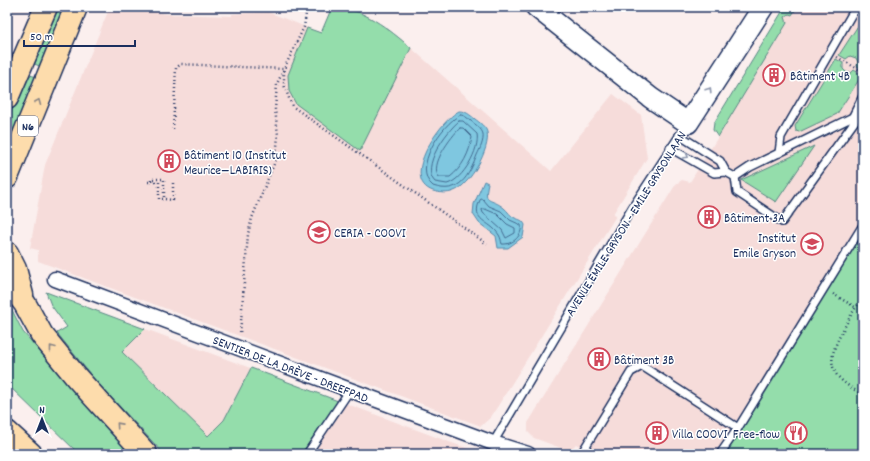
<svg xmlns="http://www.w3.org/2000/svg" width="870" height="461" font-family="Dekko,sans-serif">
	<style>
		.built { fill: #f6dcda }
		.green { fill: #94ddab; stroke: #588684 }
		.water { fill: #7fc7e0; stroke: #578aac }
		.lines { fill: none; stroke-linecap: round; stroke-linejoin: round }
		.shore { stroke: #436c92; stroke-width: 1 }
		.lane-casing { stroke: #1b2f5e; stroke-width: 10 }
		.street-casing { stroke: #1b2f5e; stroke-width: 17 }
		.secondary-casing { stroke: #1b2f5e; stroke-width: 23 }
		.primary-casing { stroke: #1b2f5e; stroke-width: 25 }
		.highway-casing { stroke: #1b2f5e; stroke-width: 25 }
		.path { stroke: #1b2f5e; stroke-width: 2.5; stroke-dasharray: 1 3; stroke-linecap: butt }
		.lane { stroke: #fff; stroke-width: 7 }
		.street { stroke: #fff; stroke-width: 14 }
		.secondary { stroke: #fff; stroke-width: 20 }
		.primary { stroke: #fddcac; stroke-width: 22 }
		.highway { stroke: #fddcac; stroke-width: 22 }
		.oneway { stroke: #8d97ae }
		.oneway2 { stroke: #8c8685 }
		.labels { text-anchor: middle; stroke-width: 3; stroke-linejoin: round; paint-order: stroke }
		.shield { fill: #fff; stroke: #5f6d8e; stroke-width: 1 }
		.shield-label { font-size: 12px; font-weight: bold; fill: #1b2f5e }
		.poi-label { font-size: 13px; fill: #1b2f5e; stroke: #fff; text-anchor: start }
		.street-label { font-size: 13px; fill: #1b2f5e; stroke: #fff }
	</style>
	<rect width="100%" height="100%" fill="#fbefee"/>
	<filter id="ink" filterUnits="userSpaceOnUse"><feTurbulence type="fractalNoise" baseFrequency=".025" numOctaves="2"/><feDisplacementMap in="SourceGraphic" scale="8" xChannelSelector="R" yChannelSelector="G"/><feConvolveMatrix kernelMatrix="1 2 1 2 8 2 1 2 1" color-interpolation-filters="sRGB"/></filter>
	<g filter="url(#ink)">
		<g class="built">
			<path d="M332,7H344L370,17L402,40L551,171L613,94L641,115L647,158L613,214L616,216L491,417L481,426L38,261V250L30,248L45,165L109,9L144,10L167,14L232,16V14L268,12L321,33Z"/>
			<path d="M785,7H863V454H592L576,444L569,451L534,438L528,432V423L676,184L682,180L690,182L718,137L713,130L714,123Z"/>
			<path d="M46,292L452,443L485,454H196L54,310Z"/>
		</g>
		<g class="green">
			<path d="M54,7H68L42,67L32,63Z"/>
			<path d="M332,7C362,7 389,29 411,48L360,151L296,104L289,91L288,75L307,28L321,33Z"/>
			<path d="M785,7H797L792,15L789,14L785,17L787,23L718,137L713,130L714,123Z"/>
			<path d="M863,18V70L857,66L858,62L856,58L850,56L846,59L839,55Z"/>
			<path d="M836,59L843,63V69L846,72L851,73L854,70L862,75L837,114L799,132L796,131L795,126Z"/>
			<path d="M26,74L37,77L7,157V121Z"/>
			<path d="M814,146L776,202L741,180Z"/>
			<path d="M863,233V454H726Z"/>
			<path d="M46,292L145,329L122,352L208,436L224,420L251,368L338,401L301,454H164L95,380L57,333L67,327L51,305Z"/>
			<path d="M7,300L23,332L109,430L132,454H79L7,384Z"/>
		</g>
		<g class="water">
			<path d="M459,111C466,111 470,115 475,119C479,122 486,127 487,132C491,149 469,186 454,191C447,194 440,193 433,191C399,179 441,120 459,111Z"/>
			<path d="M484,181L488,183C483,206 491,197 504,208C508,211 510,216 515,218C520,220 523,220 525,225L523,237L508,248H498L496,236L479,223L473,214L474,204Z"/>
		</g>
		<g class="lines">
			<g class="shore">
				<path d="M460,115C465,115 467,118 471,121C475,124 482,129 483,134C484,141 480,149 477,155C469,176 459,195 433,186C411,169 442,124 460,115Z"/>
				<path d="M459,121H463L477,134C480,149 463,180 447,184L435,182C420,167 446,132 459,121Z"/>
				<path d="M460,128H463L472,137C470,152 462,168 450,177H439C429,165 451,137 460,128Z"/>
				<path d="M483,199L489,206L501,211L510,220L521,225C523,235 513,245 502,244C501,241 501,238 499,235C490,220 470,222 480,200Z"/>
				<path d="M485,209L497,214L507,224L515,228V233L506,238L502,230L483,213L482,210Z"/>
			</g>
			<g class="lane-casing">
				<g id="lane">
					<path d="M853,116L863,96"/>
					<path d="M679,135L720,161L726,172L735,177L750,167L863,112"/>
					<path d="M670,148L714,173L726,172"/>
					<path d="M779,153L781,137L853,12L863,7"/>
					<path d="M735,177L737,192L782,222L860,114"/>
					<path d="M493,443L632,208L687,124"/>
					<path d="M307,454L350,390"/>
					<path d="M581,454L631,372L642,366L738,428"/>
					<path d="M720,454L738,428L863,225"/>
				</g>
			</g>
			<g class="street-casing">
				<path id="street" d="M55,279L350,390L493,443L528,454"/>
			</g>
			<g class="secondary-casing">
				<path id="secondary" d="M536,7L651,98L688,123L763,7"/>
			</g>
			<g class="primary-casing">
				<g id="primary">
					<path d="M7,98L46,7"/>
					<path d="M7,177L76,7"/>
				</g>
			</g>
			<g class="highway-casing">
				<g id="highway">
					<path d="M7,253L15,269L22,295"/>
					<path d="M7,280L25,304L42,335L55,351L77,378L146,454"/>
					<path d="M7,432L31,454"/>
				</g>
			</g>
			<g class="path">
				<path d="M307,7L304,27L284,69V85L292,106L487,244"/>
				<path d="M837,57L863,72"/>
				<path d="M173,129L176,68L181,64L284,69L277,84L275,109L278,135L276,159L252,218L248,234L240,334"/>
				<path d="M148,182H151V179H164V199L173,200V180"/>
				<path d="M151,182H159V199H164"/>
				<path d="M7,205L11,195"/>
				<path d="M833,294L855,307"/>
				<path d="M863,299C854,308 849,319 843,330C824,365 830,376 863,395"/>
			</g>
			<use href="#lane" class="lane"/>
			<use href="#street" class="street"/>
			<use href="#secondary" class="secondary"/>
			<use href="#primary" class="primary"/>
			<use href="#highway" class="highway"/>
		</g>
		<defs><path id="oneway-chevron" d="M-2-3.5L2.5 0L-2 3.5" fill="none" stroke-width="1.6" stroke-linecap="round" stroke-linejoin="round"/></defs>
		<g class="oneway">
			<use href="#oneway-chevron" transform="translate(709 90) rotate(-57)"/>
			<use href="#oneway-chevron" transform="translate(686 156) rotate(30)"/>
		</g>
		<g class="oneway2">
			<use href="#oneway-chevron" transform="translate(38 102) rotate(-68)"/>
			<use href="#oneway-chevron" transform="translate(52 348) rotate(-128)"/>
			<use href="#oneway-chevron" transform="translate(119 425) rotate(-132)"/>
		</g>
	</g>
	<defs>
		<g id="building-ring" transform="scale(1.15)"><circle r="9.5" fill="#fff" stroke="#d1495b" stroke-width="1.5"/><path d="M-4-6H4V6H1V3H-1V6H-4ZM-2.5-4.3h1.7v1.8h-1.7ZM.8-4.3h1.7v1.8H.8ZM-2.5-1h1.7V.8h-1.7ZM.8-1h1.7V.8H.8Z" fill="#d1495b"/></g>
		<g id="university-ring" transform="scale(1.15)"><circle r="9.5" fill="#fff" stroke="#d1495b" stroke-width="1.5"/><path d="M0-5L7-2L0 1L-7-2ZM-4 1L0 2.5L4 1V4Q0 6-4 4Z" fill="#d1495b"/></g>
		<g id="school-ring" transform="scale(1.15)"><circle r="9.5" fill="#fff" stroke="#d1495b" stroke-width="1.5"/><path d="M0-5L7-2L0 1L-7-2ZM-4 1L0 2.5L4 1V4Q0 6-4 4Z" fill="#d1495b"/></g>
		<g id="restaurant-ring" transform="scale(1.15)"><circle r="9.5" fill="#fff" stroke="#d1495b" stroke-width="1.5"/><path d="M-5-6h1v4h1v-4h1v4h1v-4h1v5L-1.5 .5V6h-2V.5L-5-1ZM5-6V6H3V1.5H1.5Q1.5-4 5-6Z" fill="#d1495b"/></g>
	</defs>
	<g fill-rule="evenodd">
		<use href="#building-ring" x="774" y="75"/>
		<use href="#building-ring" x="169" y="161"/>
		<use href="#building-ring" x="709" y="217"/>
		<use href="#university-ring" x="319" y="232"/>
		<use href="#school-ring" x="812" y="244"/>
		<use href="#building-ring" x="599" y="359"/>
		<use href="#building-ring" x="657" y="433"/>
		<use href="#restaurant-ring" x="796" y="433"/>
	</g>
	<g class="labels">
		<rect class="shield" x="18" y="116" width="20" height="20" rx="3"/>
		<g class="shield-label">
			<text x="28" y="130">N6</text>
		</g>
		<g class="poi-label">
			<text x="790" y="80">Bâtiment 4B</text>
			<text x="184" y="159">Bâtiment 10 (Institut<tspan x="184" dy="15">Meurice—LABIRIS)</tspan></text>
			<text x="724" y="222">Bâtiment 3A</text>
			<text x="334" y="237">CERIA - COOVI</text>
			<text x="796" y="242" text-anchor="end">Institut<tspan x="796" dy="15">Emile Gryson</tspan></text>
			<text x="614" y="364">Bâtiment 3B</text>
			<text x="672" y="438">Villa COOVI</text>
			<text x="780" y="438" text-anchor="end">Free-flow</text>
		</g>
		<g class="street-label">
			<text transform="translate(625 223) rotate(-58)" y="5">AVENUE ÉMILE GRYSON - EMILE GRYSONLAAN</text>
			<text transform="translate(291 368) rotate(21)" y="5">SENTIER DE LA DRÈVE - DREEFPAD</text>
		</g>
	</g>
	<rect width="870" height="461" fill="none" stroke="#fff" stroke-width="24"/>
	<rect x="12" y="12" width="846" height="437" fill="none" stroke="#1b2f5e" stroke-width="1.5" filter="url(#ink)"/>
	<g transform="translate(42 419)" stroke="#ffffff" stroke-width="3" paint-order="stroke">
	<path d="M0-3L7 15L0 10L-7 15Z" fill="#1b2f5e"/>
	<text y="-6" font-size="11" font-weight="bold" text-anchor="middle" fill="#1b2f5e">N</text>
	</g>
	<path d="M24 40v6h111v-6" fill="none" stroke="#1b2f5e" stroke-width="2"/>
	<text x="30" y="40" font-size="12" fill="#1b2f5e" stroke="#ffffff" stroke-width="3" paint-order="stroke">50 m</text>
</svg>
